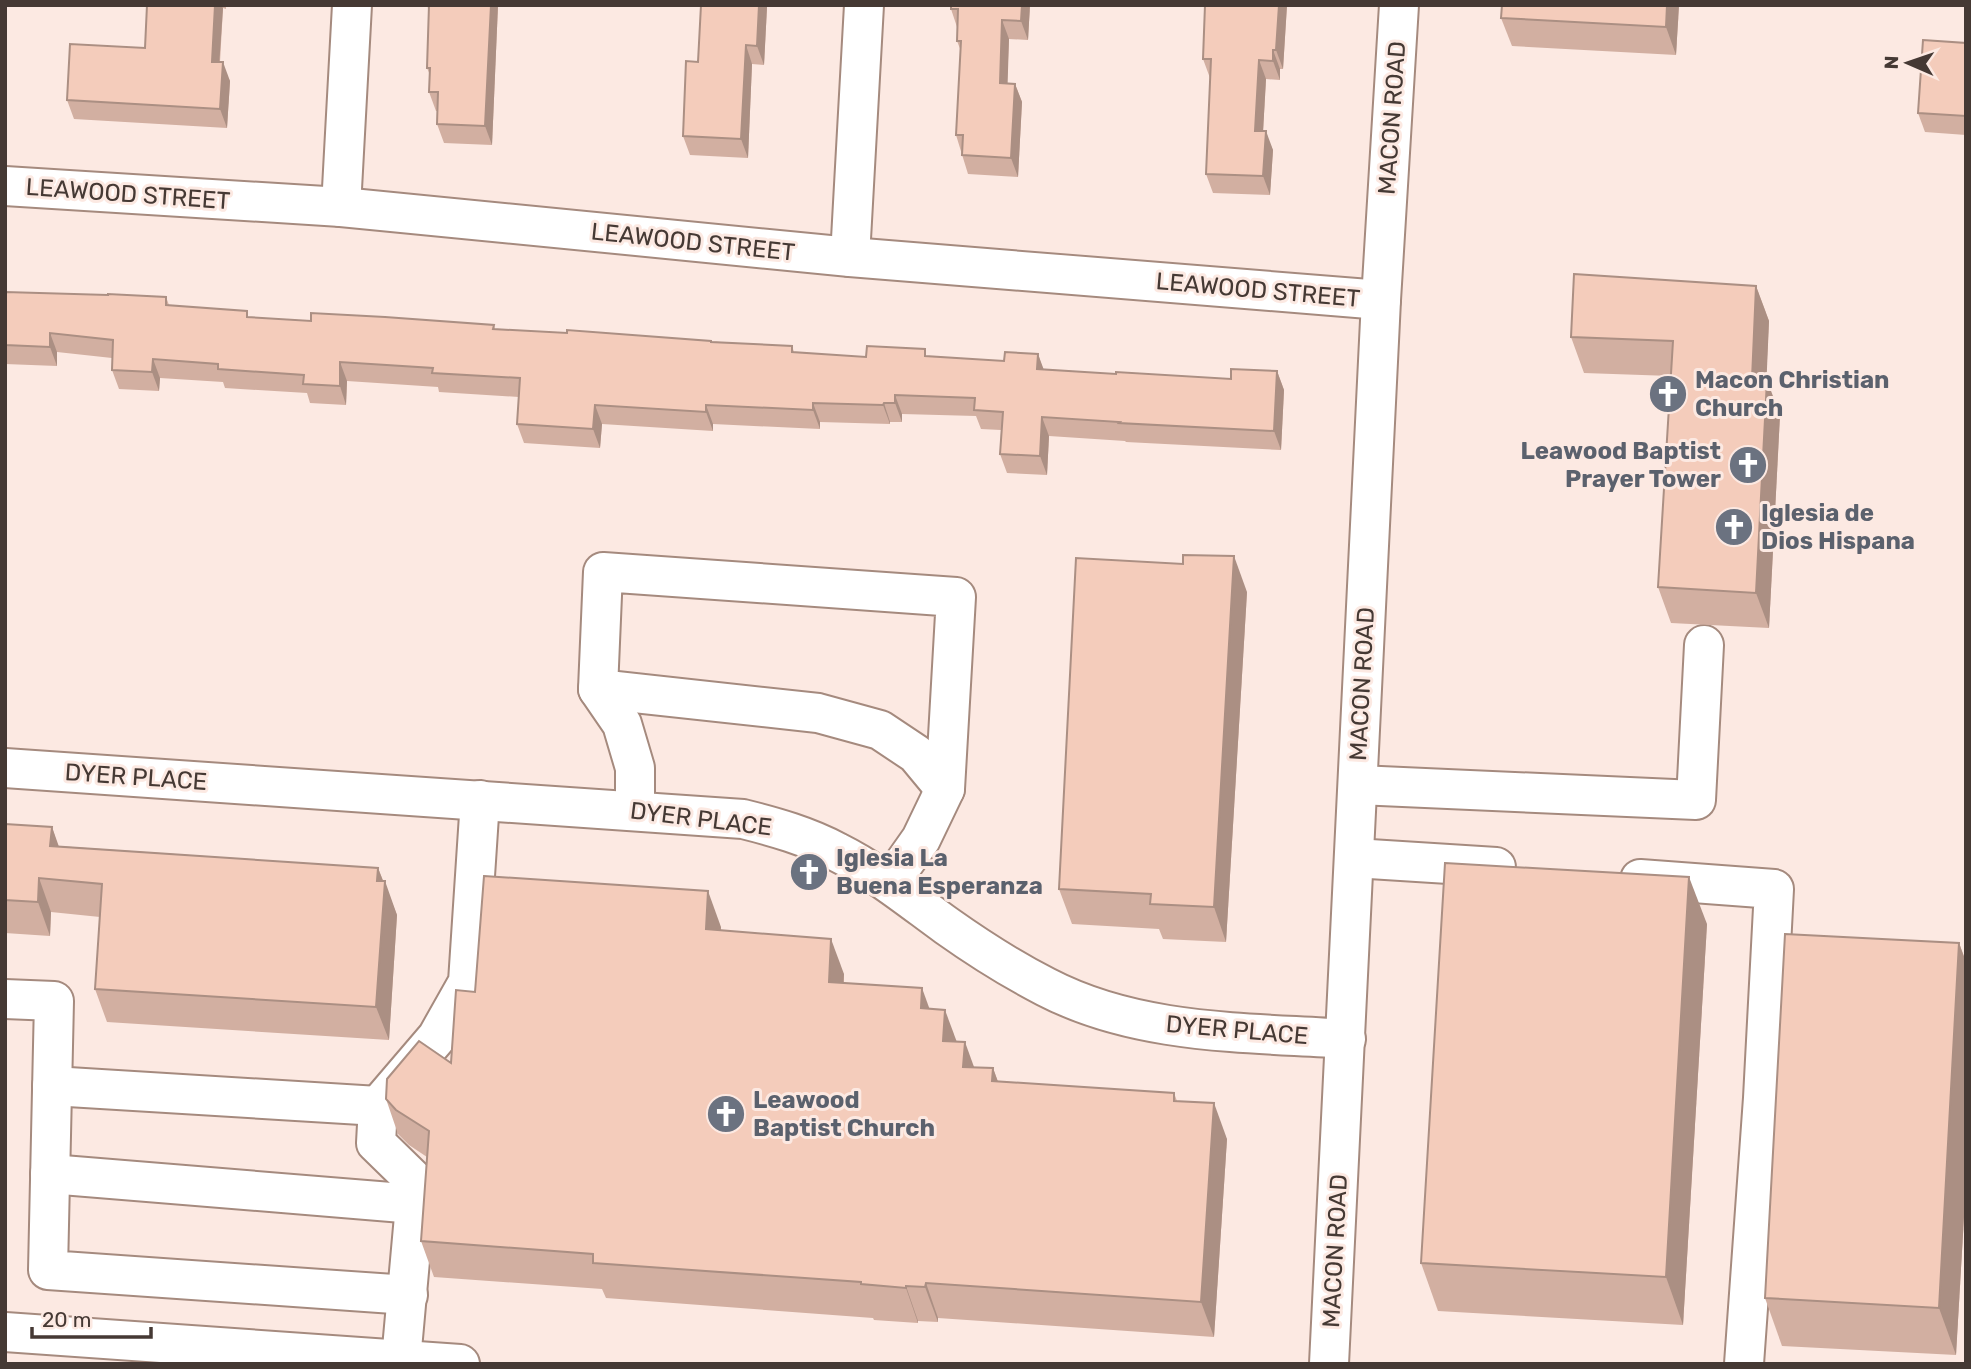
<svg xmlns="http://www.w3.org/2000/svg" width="1971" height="1369" font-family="Rubik,sans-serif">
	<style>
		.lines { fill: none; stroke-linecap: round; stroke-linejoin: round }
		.minor-casing { stroke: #a58a7e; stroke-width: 42 }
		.major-casing { stroke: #a58a7e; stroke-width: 42 }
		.minor { stroke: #fff; stroke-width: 38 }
		.major { stroke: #fff; stroke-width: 38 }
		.wall { fill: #d2afa1 }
		.shaded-wall { fill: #ab8f83 }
		.building { fill: #f4ccbb; stroke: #ab8f83; stroke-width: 2 }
		.labels { text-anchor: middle; stroke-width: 6; stroke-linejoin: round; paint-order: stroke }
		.street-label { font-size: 24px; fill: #453934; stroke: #fce9e2 }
		.worship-label { font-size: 24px; font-weight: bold; fill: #5b616d; stroke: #fce9e2; text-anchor: start }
	</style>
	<rect width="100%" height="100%" fill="#fce9e2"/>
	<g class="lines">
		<g class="minor-casing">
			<g id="minor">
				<path d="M5,186L341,207L850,257L1381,300"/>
				<path d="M341,207L352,5"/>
				<path d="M850,257L864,5"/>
				<path d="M598,689L818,713L880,730L916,754L945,789"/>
				<path d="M5,768L743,819C775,827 807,836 837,852C877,872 911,900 947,926C978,948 1011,969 1046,987C1138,1035 1245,1032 1346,1039"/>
				<path d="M1358,785L1696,800L1704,645"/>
				<path d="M635,810V768L622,724L598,689L603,572L956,597L945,789L921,839L890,883"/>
				<path d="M1354,858L1496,867"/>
				<path d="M1640,879L1774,889L1763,1098L1744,1364"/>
				<path d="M5,999L54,1001L48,1270L408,1295"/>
				<path d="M52,1086L378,1106"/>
				<path d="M50,1174L415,1204"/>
				<path d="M5,1332L460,1364"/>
				<path d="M401,1360L417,1183L376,1143L378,1106L437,1037L468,982L480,800"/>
			</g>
		</g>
		<g class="major-casing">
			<path id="major" d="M1329,1364L1381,300L1399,5"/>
		</g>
		<use href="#minor" class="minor"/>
		<use href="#major" class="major"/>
	</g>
	<g class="wall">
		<path d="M147,5H226V9L223,8L220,62L230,81L227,128L74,119L67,100L145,48Z"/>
		<path d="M427,5H498L492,145L444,143L437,124L438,111H436L429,92L430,75L427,68L429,11Z"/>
		<path d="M701,5H766L767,7L764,65L752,64L748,158L690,155L683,136L698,62Z"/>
		<path d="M1030,5L1028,40L1009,39L1007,83L1015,84L1022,102L1018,177L968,174L956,135L961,51L957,41V27L951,9Z"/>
		<path d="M1287,5L1283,69H1280V80L1266,79L1263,131L1273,150L1270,195L1213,193L1206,174L1210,78L1203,59Z"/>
		<path d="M1502,5H1679L1676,55L1512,46L1501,18Z"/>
		<path d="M1966,43V135L1925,132L1918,113Z"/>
		<path d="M1756,286L1769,321L1766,380L1780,415L1769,628L1671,623L1658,587L1671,376L1584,373L1571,337Z"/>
		<path d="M5,292L166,297L169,305L249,317L311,321L494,325L495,329L792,346L794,352L866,357H928L1004,361L1038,354L1043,369L1116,374L1231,379L1277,371L1284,390L1281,450L1126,442L1125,441L1049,436L1047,475L1007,473L1000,454L1001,430L981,429L976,416L902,414V422H890V424L820,422V429L713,424V431L602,424L600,448L524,443L517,424L519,397L439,392L438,387L347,381L346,405L310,403L307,393L225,388L223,382L160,378L159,391L119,389L112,370V358L57,352V366L5,364Z"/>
		<path d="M1247,592L1226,942L1163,939L1159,929L1072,924L1059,889Z"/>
		<path d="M5,824L52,827L58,846L378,868L397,915L389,1040L107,1022L95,989L100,917L51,912L50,936L5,933Z"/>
		<path d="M1707,924L1683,1325L1438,1311L1421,1263Z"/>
		<path d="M721,927V930L844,974V983L929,1009L957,1042L974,1067L993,1068L998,1082L1174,1093L1177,1101L1227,1139L1214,1337L938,1318V1322L918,1321V1323L874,1320L873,1318L606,1298L602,1289L434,1277L421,1241L427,1157L409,1145L398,1134L386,1099L451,1063L475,992Z"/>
		<path d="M1959,943L1966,962V1182L1956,1355L1782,1346L1765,1298Z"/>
	</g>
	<g class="shaded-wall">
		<path d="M215,5H221L223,8L218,81L212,62Z"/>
		<path d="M491,5H498L492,145L485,126Z"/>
		<path d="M759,5H766L767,7L764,65L757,46Z"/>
		<path d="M1022,5H1030L1028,40L1021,21Z"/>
		<path d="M1279,5H1287L1283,69L1276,50Z"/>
		<path d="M1667,5H1679L1676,55L1666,27Z"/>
		<path d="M1002,20L1009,39L1007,102L1000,83Z"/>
		<path d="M746,45L752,64L748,158L741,139Z"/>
		<path d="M1273,50L1280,69V80L1273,61Z"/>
		<path d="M1259,60L1266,79L1262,150L1255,131Z"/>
		<path d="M223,62L230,81L227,128L220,109Z"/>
		<path d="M1015,84L1022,102L1018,177L1011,158Z"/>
		<path d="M1266,131L1273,150L1270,195L1263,176Z"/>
		<path d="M1756,286L1769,321L1765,415L1752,379Z"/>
		<path d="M50,333L57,352V366L50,347Z"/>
		<path d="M1038,354L1045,373L1037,369Z"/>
		<path d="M153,359L160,378L159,391L152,372Z"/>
		<path d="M340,362L347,381L346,405L340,386Z"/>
		<path d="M1277,371L1284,390L1281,450L1274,431Z"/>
		<path d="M1767,380L1780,415L1769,628L1756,593Z"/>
		<path d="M895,395L902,414V422L895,403Z"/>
		<path d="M813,403L820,422V429L813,410Z"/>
		<path d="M884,403L890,422V424L883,405Z"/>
		<path d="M595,405L602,424L600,448L593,429Z"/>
		<path d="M706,405L713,424V431L706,412Z"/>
		<path d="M1042,417L1049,436L1047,475L1040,456Z"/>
		<path d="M1234,556L1247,592L1226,942L1214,907Z"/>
		<path d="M52,827L64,861L50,846Z"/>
		<path d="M378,868L385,886V881L397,915L389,1040L376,1007L377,881Z"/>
		<path d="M1689,877L1707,924L1683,1325L1666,1277Z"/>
		<path d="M39,878L51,912L50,936L38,902Z"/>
		<path d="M708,891L721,927L718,965L706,929Z"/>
		<path d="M831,939L844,974L841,1018L829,982Z"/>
		<path d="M1959,943L1966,962V1182L1956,1355L1939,1308Z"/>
		<path d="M922,988L935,1024L921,1008Z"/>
		<path d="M945,1010L958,1045L943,1041Z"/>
		<path d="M965,1042L978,1078L963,1067Z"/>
		<path d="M993,1068L1006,1104L992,1081Z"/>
		<path d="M1214,1103L1227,1139L1214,1337L1201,1302Z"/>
		<path d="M926,1283L938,1318V1322L925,1287Z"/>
		<path d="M906,1286L918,1321V1323L906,1288Z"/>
	</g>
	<g class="building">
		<path d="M147,5H215L212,62H223L220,109L67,100L70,44L145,48Z"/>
		<path d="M429,5H491L485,126L437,124L438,92H429L430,68H427Z"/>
		<path d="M701,5H759L757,46L746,45L741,139L683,136L686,61L698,62Z"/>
		<path d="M951,5H1022L1021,21L1002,20L1000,83L1015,84L1011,158L962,155L963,135H956L961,41H957L958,9H951Z"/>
		<path d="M1205,5H1279L1276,50H1273V61L1259,60L1255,131H1266L1263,176L1206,174L1211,59H1203Z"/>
		<path d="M1502,5H1667L1666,27L1501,18Z"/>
		<path d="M1923,40L1966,43V116L1918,113Z"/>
		<path d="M1574,274L1756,286L1752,379L1767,380L1756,593L1658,587L1673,341L1571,337Z"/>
		<path d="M5,292L108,295V294L166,297V305L247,311V317L311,321V313L385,317L494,325L493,329L567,333V330L711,341V342L792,346V352L866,357L867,346L925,349V356L1004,361L1005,352L1038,354L1037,369L1116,374V372L1231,379V369L1277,371L1274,431L1119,423L1120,422L1042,417L1040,456L1000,454L1003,412L974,410L975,398L895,395V403H884L883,405L813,403V410L706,405V412L595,405L593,429L517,424L520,378L432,373L433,368L340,362V386L303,384L304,375L218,369V364L153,359L152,372L112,370L113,340L50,333V347L5,345Z"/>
		<path d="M1183,555L1234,556L1214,907L1150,904L1151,894L1059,889L1076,558L1183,564Z"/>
		<path d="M5,824L52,827L50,846L378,868L377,881H385L376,1007L95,989L102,884L39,878L38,902L5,900Z"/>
		<path d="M1445,863L1689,877L1666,1277L1421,1263Z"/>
		<path d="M484,876L708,891L706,929L831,939L829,982L922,988L921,1008L945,1010L943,1041L965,1042L963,1067L993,1068L992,1081L1174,1093V1101L1214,1103L1201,1302L926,1283L925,1287L906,1286V1288L861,1284V1282L593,1263V1254L421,1241L429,1131L396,1110L386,1099L387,1079L419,1041L451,1063L456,990L475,992Z"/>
		<path d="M1785,934L1959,943L1939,1308L1765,1298Z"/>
	</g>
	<defs>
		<g id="church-disc" transform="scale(2.0125)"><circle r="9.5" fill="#6b7280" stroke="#fce9e2"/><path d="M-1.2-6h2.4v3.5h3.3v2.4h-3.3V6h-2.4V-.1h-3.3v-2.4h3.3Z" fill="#fff"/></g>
	</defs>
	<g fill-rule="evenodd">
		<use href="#church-disc" x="1668" y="394"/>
		<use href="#church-disc" x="1748" y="465"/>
		<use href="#church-disc" x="1734" y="527"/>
		<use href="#church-disc" x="809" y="872"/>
		<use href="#church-disc" x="726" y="1114"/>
	</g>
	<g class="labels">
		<g class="street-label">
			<text transform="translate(1392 118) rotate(-86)" y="8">MACON ROAD</text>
			<text transform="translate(128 194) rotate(4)" y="8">LEAWOOD STREET</text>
			<text transform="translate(693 242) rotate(6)" y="8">LEAWOOD STREET</text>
			<text transform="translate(1258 290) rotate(5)" y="8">LEAWOOD STREET</text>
			<text transform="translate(1362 684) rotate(-87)" y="8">MACON ROAD</text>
			<text transform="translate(136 777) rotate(4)" y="8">DYER PLACE</text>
			<text transform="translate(701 819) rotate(7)" y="8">DYER PLACE</text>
			<text transform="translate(1237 1030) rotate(5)" y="8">DYER PLACE</text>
			<text transform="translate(1335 1251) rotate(-87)" y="8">MACON ROAD</text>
		</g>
		<g class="worship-label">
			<text x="1695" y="388">Macon Christian<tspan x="1695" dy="28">Church</tspan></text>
			<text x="1721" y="459" text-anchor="end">Leawood Baptist<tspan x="1721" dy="28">Prayer Tower</tspan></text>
			<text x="1761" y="521">Iglesia de<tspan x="1761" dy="28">Dios Hispana</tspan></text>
			<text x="836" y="866">Iglesia La<tspan x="836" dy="28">Buena Esperanza</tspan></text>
			<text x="753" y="1108">Leawood<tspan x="753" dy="28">Baptist Church</tspan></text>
		</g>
	</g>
	<rect width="1971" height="1369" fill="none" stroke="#453934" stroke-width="14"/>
	<g transform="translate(1908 63) rotate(272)" stroke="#fce9e2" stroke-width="5" paint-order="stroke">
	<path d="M0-5L12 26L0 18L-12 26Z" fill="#453934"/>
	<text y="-10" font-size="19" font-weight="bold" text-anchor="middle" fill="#453934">N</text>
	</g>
	<path d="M32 1327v10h119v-10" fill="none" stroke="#453934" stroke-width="3.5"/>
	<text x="42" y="1327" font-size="21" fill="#453934" stroke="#fce9e2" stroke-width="5" paint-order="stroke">20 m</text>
</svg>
